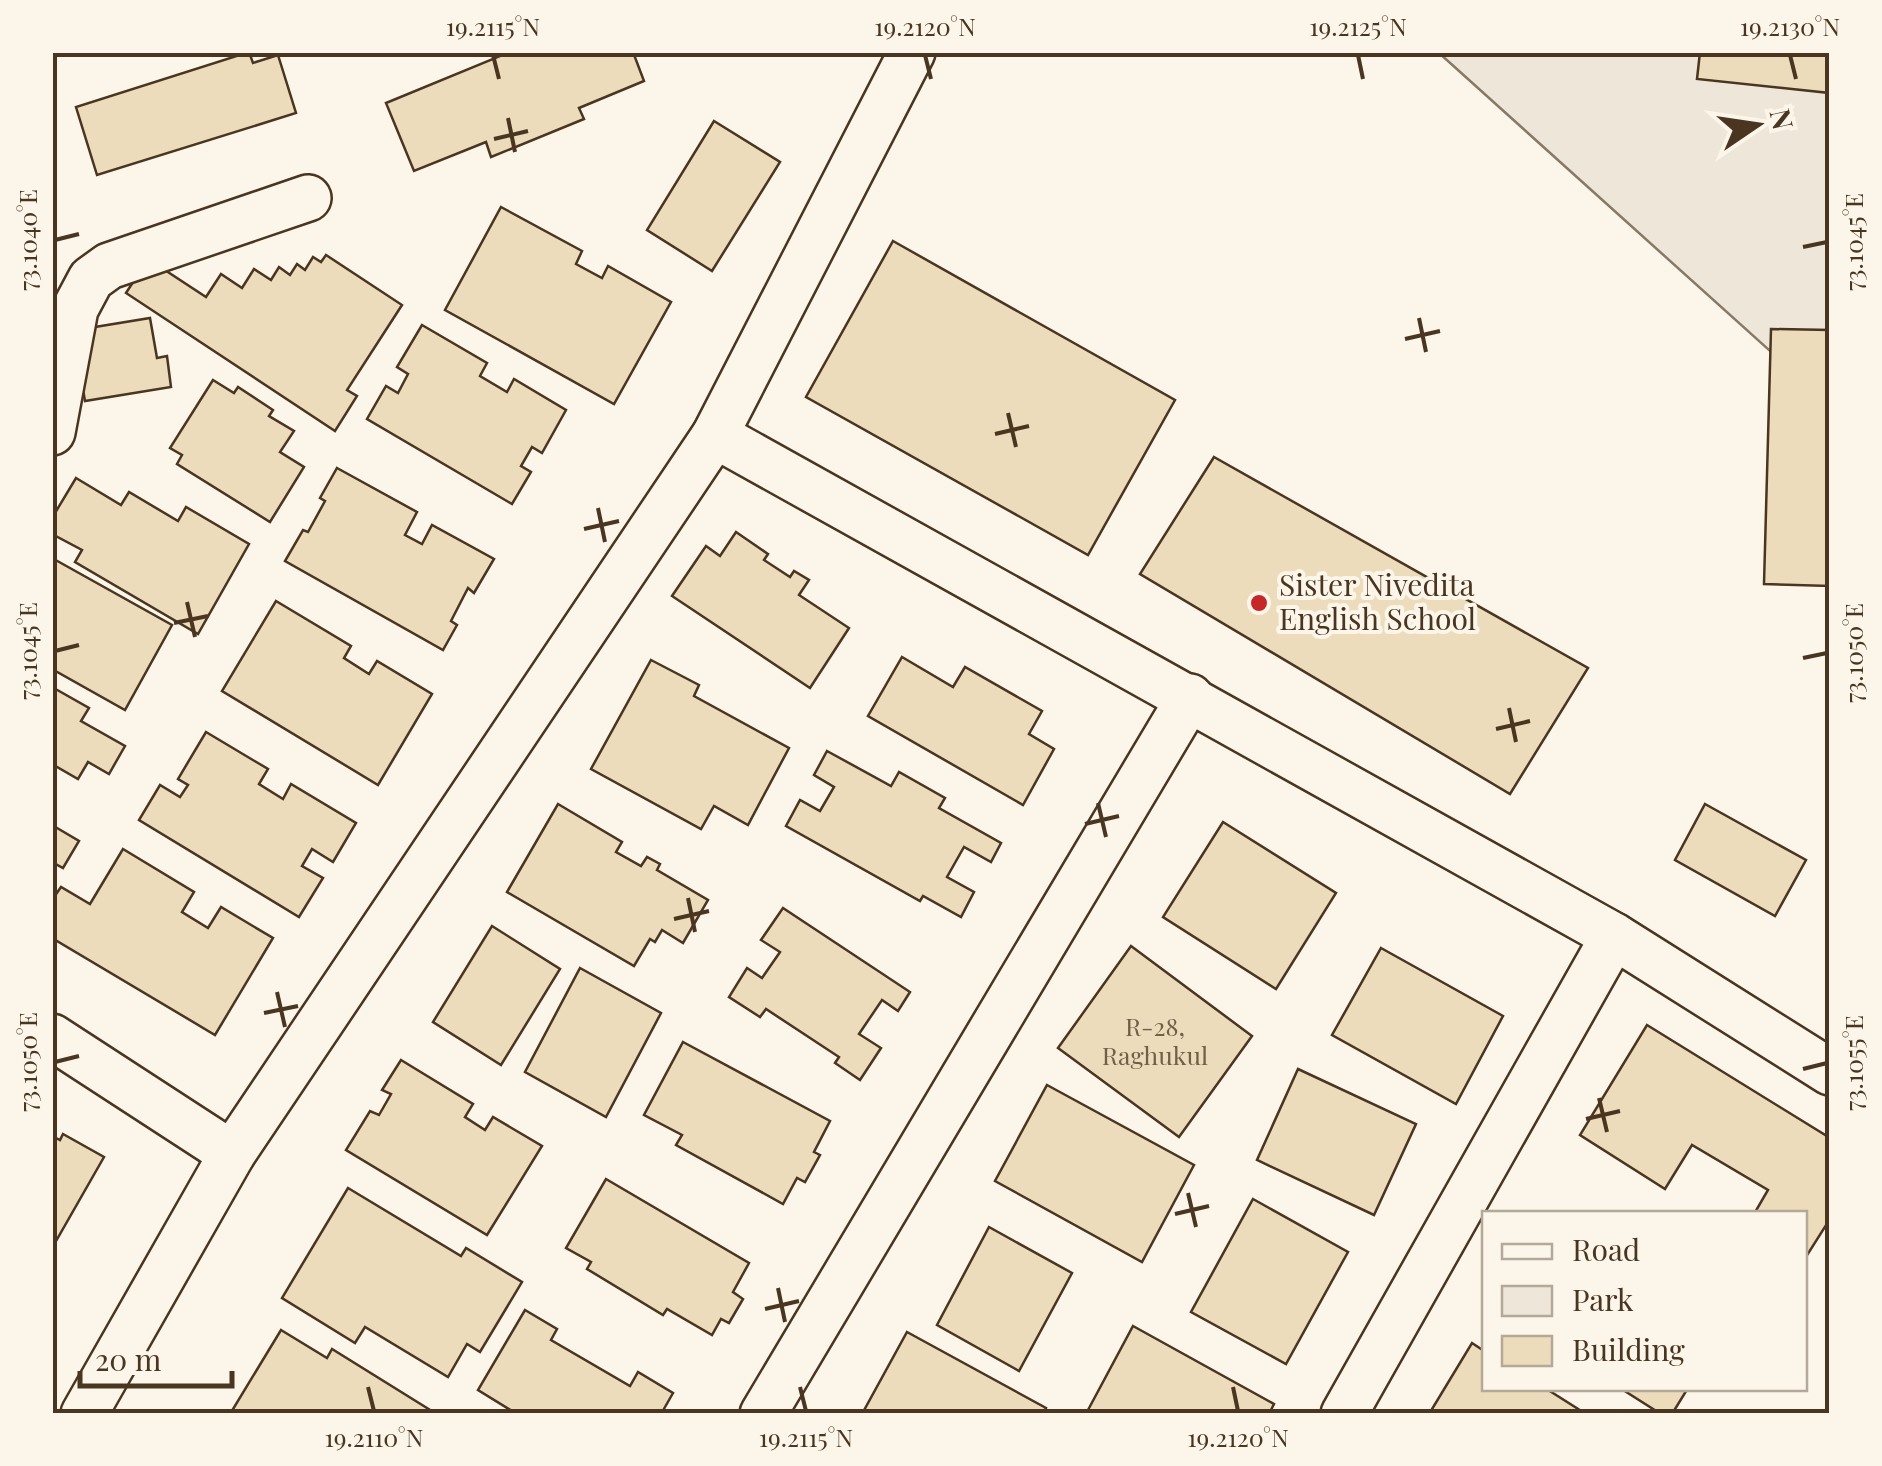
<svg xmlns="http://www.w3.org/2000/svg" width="1882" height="1466" font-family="'Playfair Display',serif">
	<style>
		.green { fill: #ede6d9; stroke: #887966; stroke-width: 2.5 }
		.building { fill: #ecdcbc; stroke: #4a3520; stroke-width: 2.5 }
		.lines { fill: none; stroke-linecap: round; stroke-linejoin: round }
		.minor-casing { stroke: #4a3520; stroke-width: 50 }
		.minor { stroke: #fbf6e9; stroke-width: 45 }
		.ticks { fill: none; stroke: #4a3520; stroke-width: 4 }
		.poi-dot { fill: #c62828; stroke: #fbf6e9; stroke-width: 4 }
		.labels { text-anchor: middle; stroke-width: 8; stroke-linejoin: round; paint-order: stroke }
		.number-label { font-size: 25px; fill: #725f47 }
		.poi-label { font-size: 30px; fill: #4a3520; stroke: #fbf6e9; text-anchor: start }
		.neatline { fill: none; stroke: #4a3520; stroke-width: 4 }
		.ticks-label { font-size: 25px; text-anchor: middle; fill: #4a3520 }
	</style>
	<rect width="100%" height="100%" fill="#fbf6e9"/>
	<path class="green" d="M1439,53H1829V404Z"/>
	<g class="building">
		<path d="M249,52L253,63L278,55L296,113L97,175L76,107Z"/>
		<path d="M510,52H633L644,81L579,108L584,119L491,157L486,142L414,171L386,103Z"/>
		<path d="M1700,52H1830V93L1697,79Z"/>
		<path d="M714,121L780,162L712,271L647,230Z"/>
		<path d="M501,207L582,251L576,264L602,278L608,266L671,302L614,404L445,310Z"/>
		<path d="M893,241L1175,400L1088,555L806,397Z"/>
		<path d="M326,255L402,305L347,390L357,396L335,431L126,293L148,259L206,297L221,274L242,288L254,269L271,280L279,267L290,275L297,264L305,270L313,257L321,262Z"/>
		<path d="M150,318L157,358L167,356L171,387L85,401L74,336L89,328Z"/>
		<path d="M422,325L487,363L480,376L507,392L514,379L566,410L542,453L532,447L521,466L531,472L512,504L367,419L386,386L398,393L408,374L397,367Z"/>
		<path d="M1771,329L1830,330V586L1764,584Z"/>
		<path d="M213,380L234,393L238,387L273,410L269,416L294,431L280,452L304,467L270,522L177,464L182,455L170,448Z"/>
		<path d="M1214,457L1588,668L1510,794L1140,574Z"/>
		<path d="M337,468L417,512L405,535L422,544L432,525L494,559L474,593L468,588L451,621L457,625L443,650L285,561L303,530L308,532L325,501L320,498Z"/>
		<path d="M76,478L121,505L129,492L178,521L186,507L249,544L198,634L75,562L82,550L52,534V518Z"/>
		<path d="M736,532L768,554L764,560L790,577L794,571L809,580L799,595L849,628L810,688L672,596L706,546L720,556Z"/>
		<path d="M52,558L172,625L125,710L52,669Z"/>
		<path d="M276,601L351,646L344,658L369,674L377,661L432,694L378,785L222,691Z"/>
		<path d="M902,657L953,687L965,667L1042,711L1029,734L1054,749L1023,805L868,716Z"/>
		<path d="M651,660L699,685L694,696L789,748L748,825L714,806L701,829L591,769Z"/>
		<path d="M52,687L89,708L81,721L125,746L109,774L88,762L78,779L52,764Z"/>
		<path d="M206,732L268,769L259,784L283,799L291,784L356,823L333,862L312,849L302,866L323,878L299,917L139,820L160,785L180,797L188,785L178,779Z"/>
		<path d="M827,751L891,786L899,772L945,798L939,808L1001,843L991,862L964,847L947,877L974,892L961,917L923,896L920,901L786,826L800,800L820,811L834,787L814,775Z"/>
		<path d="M558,804L622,842L616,852L641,866L647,857L660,864L657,870L708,900L683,943L662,930L655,942L650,939L634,966L507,892Z"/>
		<path d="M1705,804L1806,860L1775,916L1675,860Z"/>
		<path d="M1223,822L1336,893L1276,989L1163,917Z"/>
		<path d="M52,825L79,841L63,868L52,862Z"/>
		<path d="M123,849L194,892L182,912L208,928L221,907L273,938L215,1035L52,938V900L61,887L90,904Z"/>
		<path d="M783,908L910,992L898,1011L882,1000L859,1034L881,1048L860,1080L835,1063L839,1057L766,1009L760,1017L729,997L747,968L762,978L780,952L761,940Z"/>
		<path d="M492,926L560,969L501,1065L433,1022Z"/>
		<path d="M1131,946L1252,1036L1179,1137L1058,1048Z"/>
		<path d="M1381,948L1503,1016L1456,1104L1332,1035Z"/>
		<path d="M580,968L661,1013L606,1117L525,1072Z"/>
		<path d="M1647,1025L1830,1138V1219L1804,1260V1214H1754L1768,1190L1692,1145L1665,1189L1580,1135Z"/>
		<path d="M683,1042L830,1121L814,1152L820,1155L805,1182L797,1178L783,1204L676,1145L682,1135L644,1115Z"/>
		<path d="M401,1060L473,1104L465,1117L485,1130L493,1117L542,1146L487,1235L346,1150L370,1111L379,1115L391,1094L382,1090Z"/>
		<path d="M1298,1069L1416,1124L1374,1215L1257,1160Z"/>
		<path d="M1047,1085L1194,1165L1142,1262L995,1181Z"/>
		<path d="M63,1134L104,1157L52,1248V1136L60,1140Z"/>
		<path d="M606,1179L749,1263L733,1292L743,1299L729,1323L721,1319L712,1335L667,1309L663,1315L587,1269L591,1262L566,1248Z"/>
		<path d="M348,1188L461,1256L466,1248L522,1282L480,1352L467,1344L448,1377L365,1327L355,1343L282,1298Z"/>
		<path d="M1253,1199L1348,1252L1286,1364L1191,1312Z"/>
		<path d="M989,1227L1072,1273L1019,1371L937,1325Z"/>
		<path d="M525,1310L557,1329L551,1340L630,1386L638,1372L673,1393L661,1414H517L478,1390Z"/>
		<path d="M1133,1326L1274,1404L1269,1414H1094L1088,1410Z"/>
		<path d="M281,1330L327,1358L332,1349L435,1413L230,1414Z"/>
		<path d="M907,1332L1046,1408L1043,1414H862Z"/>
		<path d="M1472,1343L1484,1351V1388H1545L1586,1414H1429Z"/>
		<path d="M1620,1388H1688L1672,1414H1661Z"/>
	</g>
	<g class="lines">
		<g class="minor-casing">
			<g id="minor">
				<path d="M52,432L75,309L91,279L109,266L308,198"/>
				<path d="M715,435L1614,936L1830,1072"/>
				<path d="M52,1037L232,1154"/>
				<path d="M84,1414L232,1154L715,435L912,52"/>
				<path d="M763,1414L1190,697"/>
				<path d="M1344,1414L1614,936"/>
			</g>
		</g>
		<use href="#minor" class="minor"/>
	</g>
	<path class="ticks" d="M493,55L499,79M925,55L931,79M1358,55L1363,79M1790,55L1796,79M508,118L515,152M494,139L528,131M55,240L79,234M1803,247L1827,242M1419,318L1426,352M1405,339L1440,331M1008,413L1016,447M995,434L1029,426M598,508L605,542M584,529L619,521M187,602L195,637M174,623L208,616M55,651L79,645M1803,658L1827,653M1509,708L1516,742M1496,729L1530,721M1098,803L1106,837M1085,824L1119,816M688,898L695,932M674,919L709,911M277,992L285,1027M264,1013L298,1006M55,1062L79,1056M1803,1069L1827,1063M1599,1098L1607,1132M1586,1119L1620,1111M1188,1193L1196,1227M1175,1214L1209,1206M778,1288L785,1322M765,1309L799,1301M368,1387L374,1411M800,1387L806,1411M1233,1387L1238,1411"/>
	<circle class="poi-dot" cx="1259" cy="603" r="10"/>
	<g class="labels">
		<g class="number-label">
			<text x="1155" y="1036">R-28,<tspan x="1155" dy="29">Raghukul</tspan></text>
		</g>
		<g class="poi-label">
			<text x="1279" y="596">Sister Nivedita<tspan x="1279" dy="34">English School</tspan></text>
		</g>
	</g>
	<rect width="1882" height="1466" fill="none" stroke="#fbf6e9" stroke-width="110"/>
	<rect x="1482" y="1211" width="325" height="180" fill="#fbf6e9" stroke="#b4a999" stroke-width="2.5"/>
	<rect x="1502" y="1244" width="50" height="15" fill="#fbf6e9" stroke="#b4a999" stroke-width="2.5"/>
	<text x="1572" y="1261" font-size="30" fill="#4a3520">Road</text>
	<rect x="1502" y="1286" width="50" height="30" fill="#ede6d9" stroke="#b4a999" stroke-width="2.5"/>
	<text x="1572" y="1311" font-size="30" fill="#4a3520">Park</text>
	<rect x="1502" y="1336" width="50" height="30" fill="#ecdcbc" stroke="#b4a999" stroke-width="2.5"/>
	<text x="1572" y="1361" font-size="30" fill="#4a3520">Building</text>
	<g transform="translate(1757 125) rotate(77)" stroke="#fbf6e9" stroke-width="8" paint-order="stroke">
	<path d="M0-8L18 38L0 25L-18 38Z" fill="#4a3520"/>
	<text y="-15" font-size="28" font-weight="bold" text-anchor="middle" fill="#4a3520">N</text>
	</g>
	<path d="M80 1371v15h152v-15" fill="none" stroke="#4a3520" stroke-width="5"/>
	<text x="95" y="1371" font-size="30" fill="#4a3520" stroke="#fbf6e9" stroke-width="8" paint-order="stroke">20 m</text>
	<rect x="55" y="55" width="1772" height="1356" class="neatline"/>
	<g class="ticks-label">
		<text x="493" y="36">19.2115°N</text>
		<text x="925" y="36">19.2120°N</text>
		<text x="1358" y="36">19.2125°N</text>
		<text x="1790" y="36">19.2130°N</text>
		<text transform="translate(28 240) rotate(-90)" y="9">73.1040°E</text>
		<text transform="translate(1854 242) rotate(-90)" y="9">73.1045°E</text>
		<text transform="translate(28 651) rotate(-90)" y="9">73.1045°E</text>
		<text transform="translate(1854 653) rotate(-90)" y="9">73.1050°E</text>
		<text transform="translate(28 1062) rotate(-90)" y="9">73.1050°E</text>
		<text transform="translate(1854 1063) rotate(-90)" y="9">73.1055°E</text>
		<text x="374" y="1447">19.2110°N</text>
		<text x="806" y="1447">19.2115°N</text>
		<text x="1238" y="1447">19.2120°N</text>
	</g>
</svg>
